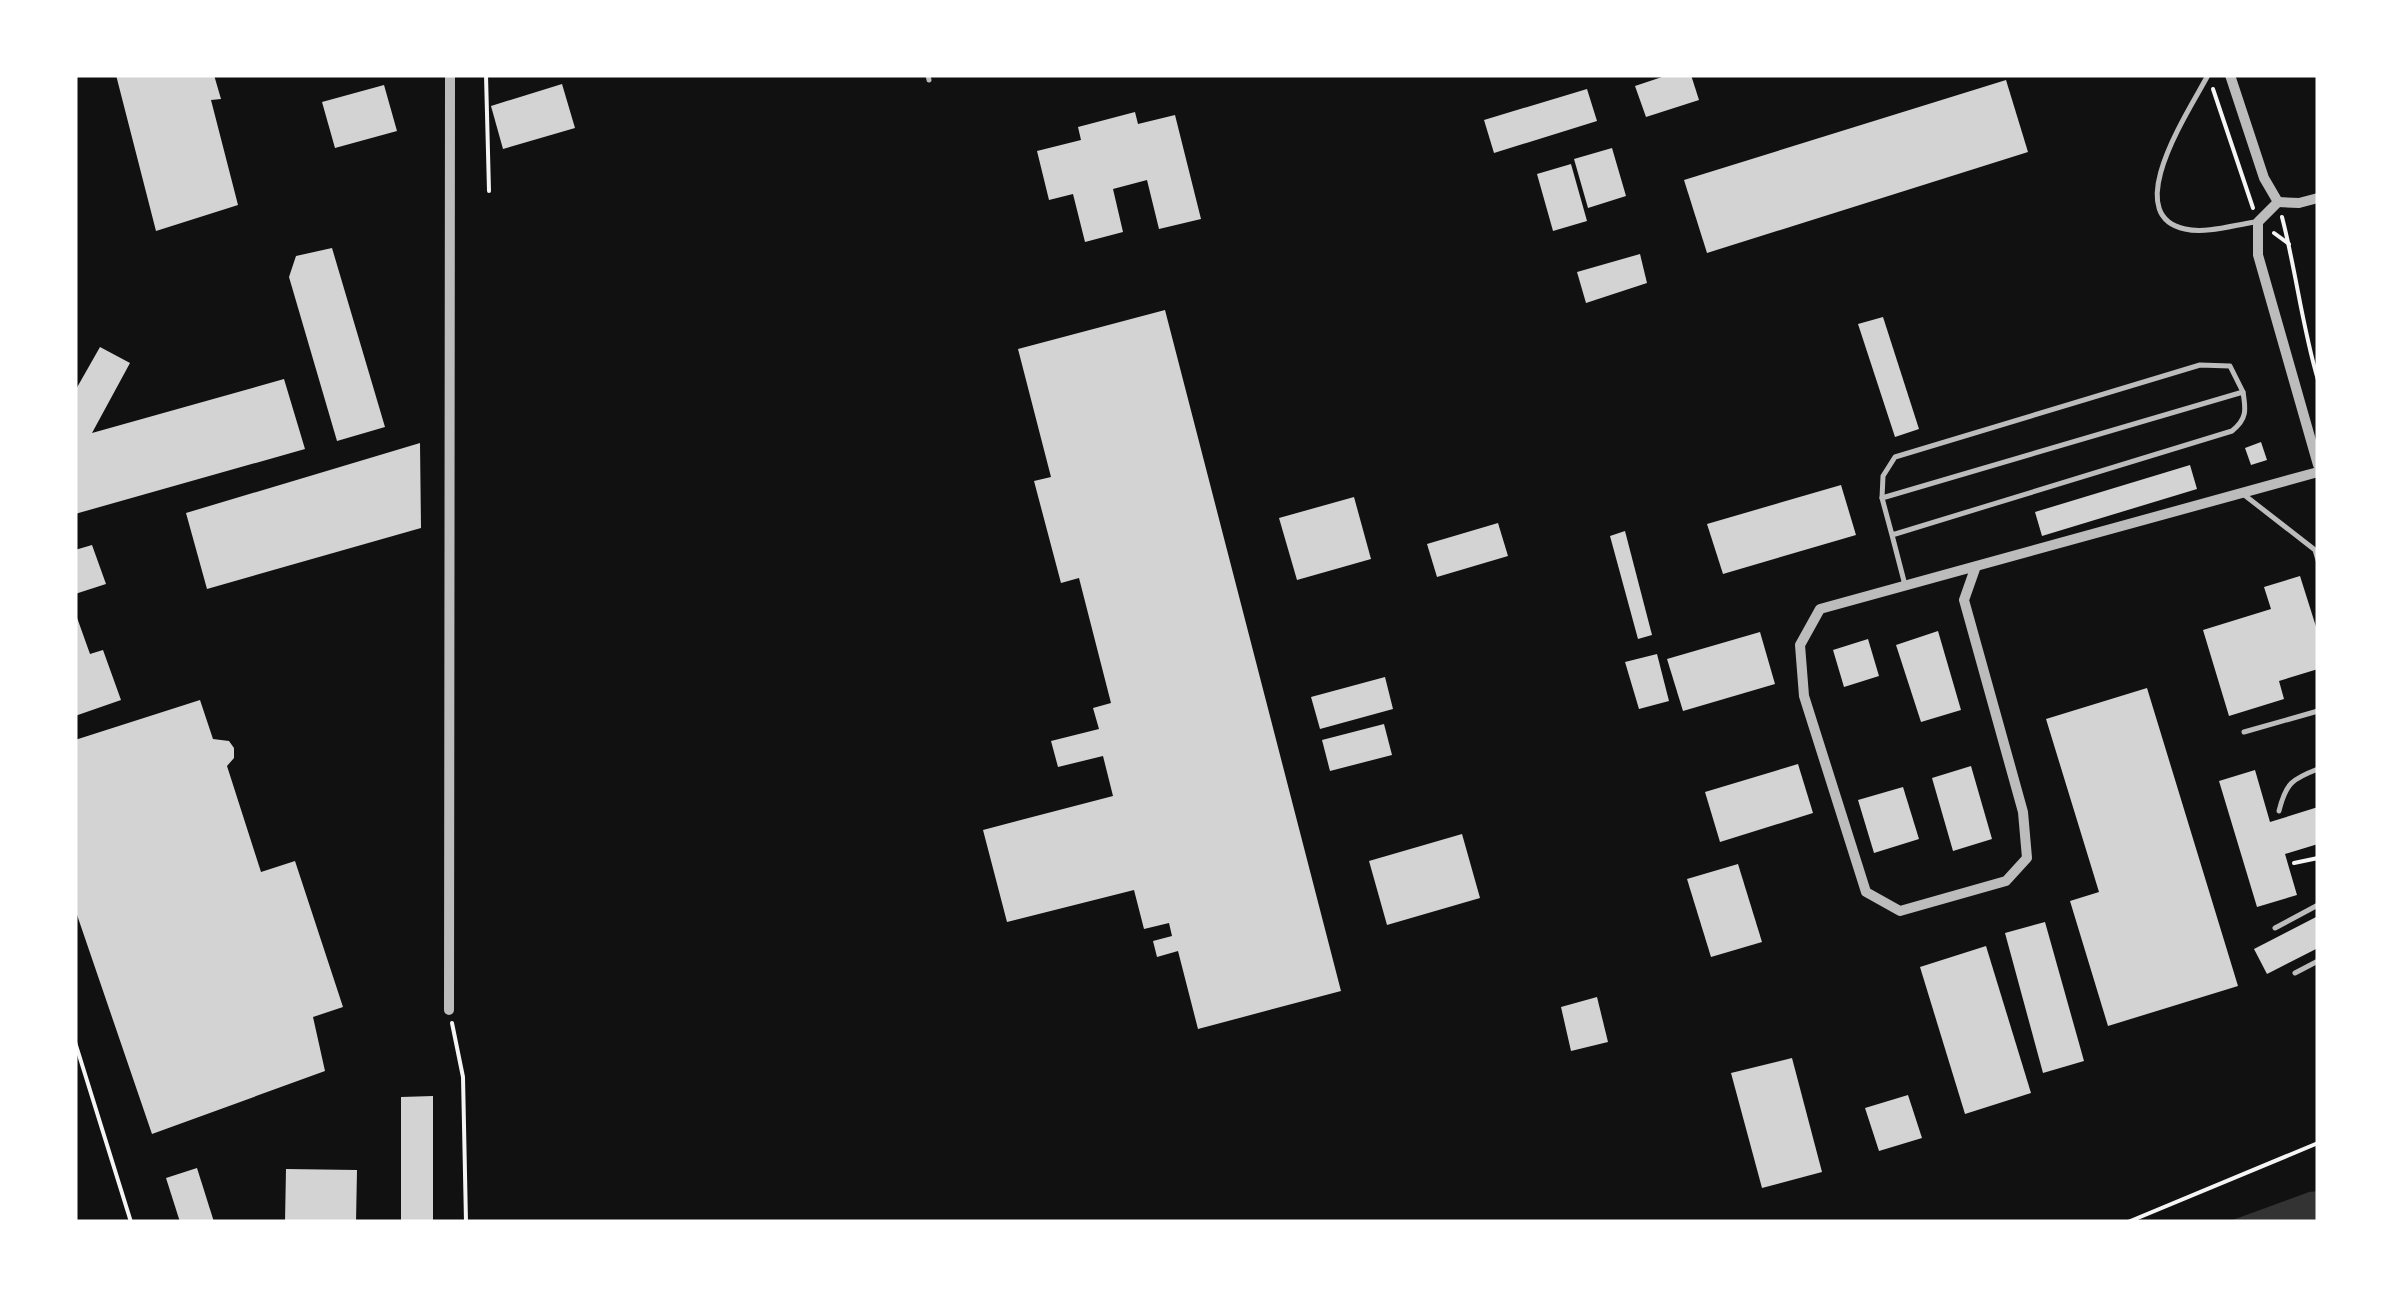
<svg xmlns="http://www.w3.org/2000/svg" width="2393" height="1297" font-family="'Varela Round',sans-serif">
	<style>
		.water { fill: #333 }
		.building { fill: #d3d3d3 }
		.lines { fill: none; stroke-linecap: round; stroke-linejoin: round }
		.path { stroke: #f5f5f5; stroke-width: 4 }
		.service { stroke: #bcbcbc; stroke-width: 5 }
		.minor { stroke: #bcbcbc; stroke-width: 10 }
	</style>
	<rect width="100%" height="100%" fill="#111"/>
	<path class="water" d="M2318,1191V1222H2227L2309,1192Z"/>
	<g class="building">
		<path d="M116,75H214L221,99L211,100L238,205L156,231Z"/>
		<path d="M1668,75H1691L1699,100L1646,117L1635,86Z"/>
		<path d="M2006,80L2028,152L1707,253L1684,180Z"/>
		<path d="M562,84L575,128L503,149L491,106Z"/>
		<path d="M384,85L397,131L335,148L322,102Z"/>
		<path d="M1587,89L1597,121L1494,153L1484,120Z"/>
		<path d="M1135,112L1138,124L1175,115L1201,219L1159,229L1147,180L1113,189L1123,232L1085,242L1073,194L1049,200L1037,151L1081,140L1078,127Z"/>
		<path d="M1612,148L1626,196L1588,208L1574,159Z"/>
		<path d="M1571,164L1587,221L1553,231L1537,174Z"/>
		<path d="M332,248L385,427L337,441L289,277L296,256Z"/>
		<path d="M1640,254L1647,283L1586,303L1577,272Z"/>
		<path d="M1165,310L1341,991L1198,1029L1178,951L1157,957L1153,941L1172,936L1169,923L1144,929L1134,890L1007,922L983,830L1113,796L1103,756L1058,767L1051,741L1099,729L1093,708L1111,703L1079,578L1061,583L1034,481L1051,477L1018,349Z"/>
		<path d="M1883,317L1919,429L1895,437L1858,324Z"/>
		<path d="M100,347L130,363L92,433L284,379L305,449L75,514V391Z"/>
		<path d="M2261,442L2267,460L2251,465L2245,448Z"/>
		<path d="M420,443L421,528L207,589L186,513Z"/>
		<path d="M2190,465L2197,489L2042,536L2035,512Z"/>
		<path d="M1841,485L1856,535L1723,574L1707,524Z"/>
		<path d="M1354,497L1371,559L1297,580L1279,518Z"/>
		<path d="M1498,523L1508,556L1437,577L1427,544Z"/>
		<path d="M1625,531L1652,635L1638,639L1610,536Z"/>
		<path d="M92,545L106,584L75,594V550Z"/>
		<path d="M2300,576L2318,633V669L2279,681L2284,699L2229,716L2203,630L2271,609L2264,587Z"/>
		<path d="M75,612L90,654L103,650L121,700L75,716Z"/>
		<path d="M1938,631L1961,710L1921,722L1896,645Z"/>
		<path d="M1760,632L1775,684L1683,711L1667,659Z"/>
		<path d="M1868,639L1879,676L1844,687L1833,650Z"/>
		<path d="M1657,654L1669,701L1639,709L1625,662Z"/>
		<path d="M1385,677L1393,709L1320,729L1311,697Z"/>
		<path d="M2147,688L2238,986L2108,1026L2070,901L2099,892L2046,719Z"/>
		<path d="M200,700L213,739L229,741L234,748V758L227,766L261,872L295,861L343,1007L313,1017L325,1071L152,1134L75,909V740Z"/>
		<path d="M1384,724L1392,755L1330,771L1322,740Z"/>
		<path d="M1798,764L1813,813L1720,842L1705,792Z"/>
		<path d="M1971,766L1992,839L1953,851L1932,778Z"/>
		<path d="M2255,770L2270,822L2318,807V844L2285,854L2297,895L2257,907L2219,781Z"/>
		<path d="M1903,787L1919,839L1874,853L1858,800Z"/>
		<path d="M1462,834L1480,898L1387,925L1369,861Z"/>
		<path d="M1738,864L1762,942L1711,957L1687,879Z"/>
		<path d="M2318,916V948L2267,974L2254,949Z"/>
		<path d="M2045,922L2084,1061L2043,1073L2005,933Z"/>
		<path d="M1986,946L2031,1093L1965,1114L1920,967Z"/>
		<path d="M1597,997L1608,1042L1571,1051L1561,1007Z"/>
		<path d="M1792,1058L1822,1172L1762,1188L1731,1073Z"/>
		<path d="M1908,1095L1922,1138L1879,1151L1865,1108Z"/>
		<path d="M433,1096V1222H401V1097Z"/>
		<path d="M197,1168L214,1222H180L166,1178Z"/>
		<path d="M286,1169L357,1170L356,1222H285Z"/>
	</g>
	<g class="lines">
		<g class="path">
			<path d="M486,75L489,191"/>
			<path d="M2213,89L2253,208"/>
			<path d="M2282,217C2296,271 2302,326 2318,380"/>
			<path d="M2274,233L2289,244"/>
			<path d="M2294,863L2318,858"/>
			<path d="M452,1023L463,1077L466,1222"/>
			<path d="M75,1042L131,1222"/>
			<path d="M2128,1222L2318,1143"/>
		</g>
		<g class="service">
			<path d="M928,75L929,80"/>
			<path d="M2208,75C2191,108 2118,215 2185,229C2206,234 2234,225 2255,222"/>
			<path d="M2243,494L2315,550L2318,560"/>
			<path d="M1882,498L1883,476L1895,457L2200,365L2230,366L2243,392"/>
			<path d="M1892,535L1882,498L2243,392C2246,410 2247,419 2232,431L1892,535L1905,585"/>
			<path d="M2244,732L2318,711"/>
			<path d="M2279,811C2286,783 2292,779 2318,769"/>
			<path d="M2275,928L2318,905"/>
			<path d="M2295,973L2318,961"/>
		</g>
		<g class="minor">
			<path d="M2230,75L2264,178L2278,202L2258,222V255L2318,465"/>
			<path d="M2278,202L2299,203L2318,198"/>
			<path d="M1976,566L1964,600L2023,812L2027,858L2006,881L1900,911L1866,892L1804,696L1800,645L1820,609L2318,472"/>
			<path d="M449,1010L450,75"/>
		</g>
	</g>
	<rect width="2393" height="1297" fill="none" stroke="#ffffff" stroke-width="155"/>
</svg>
